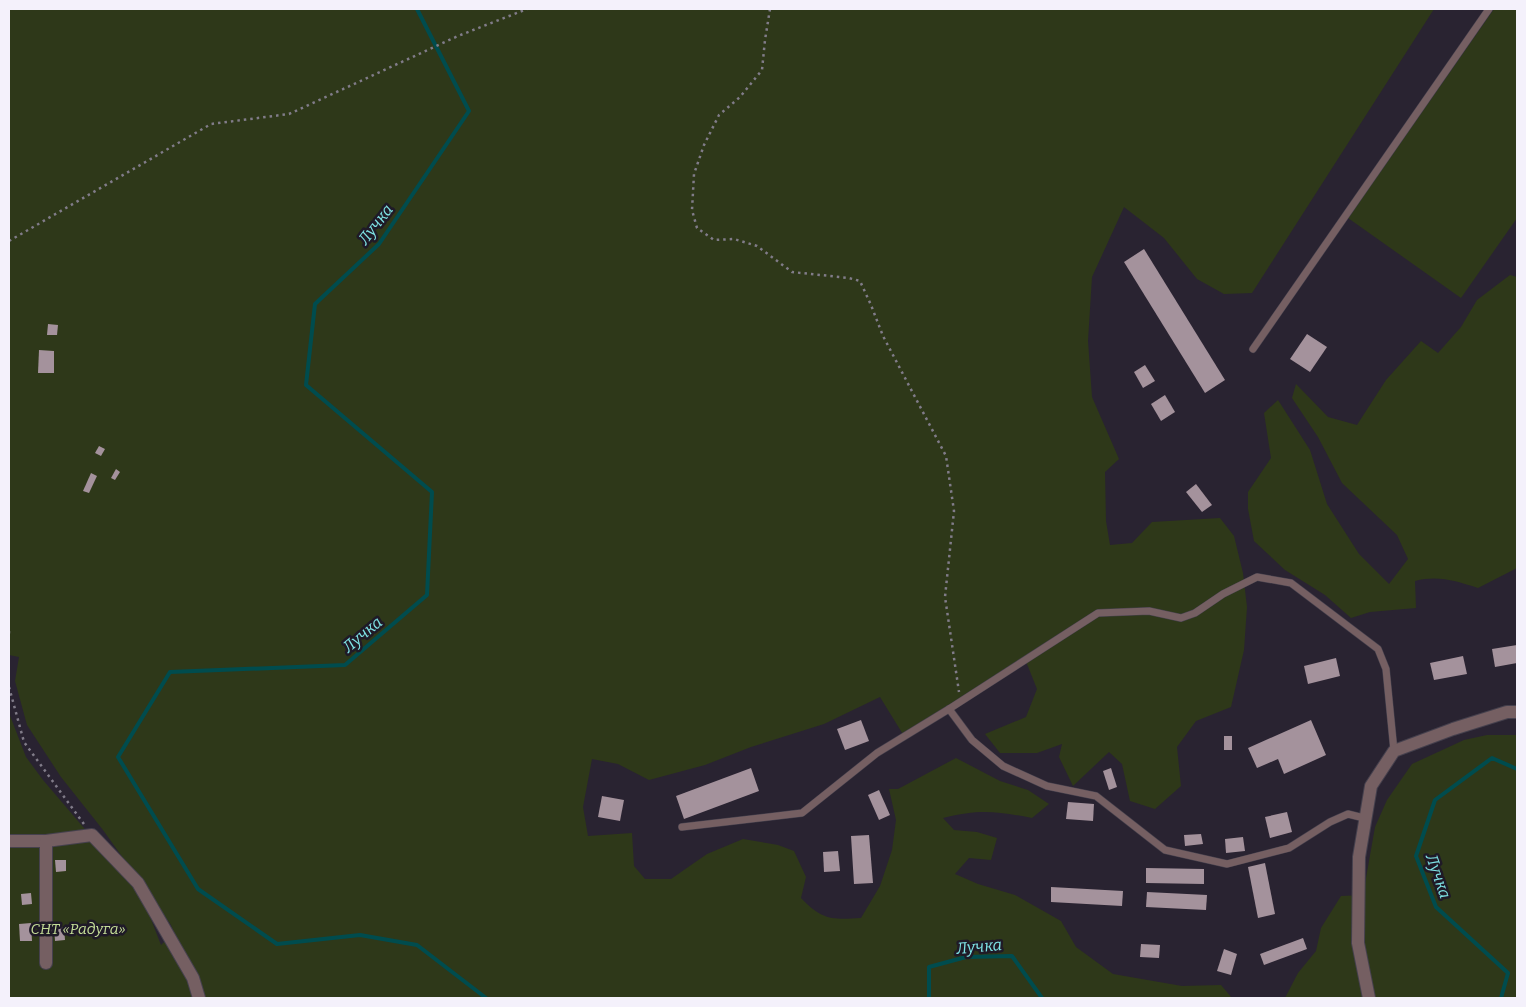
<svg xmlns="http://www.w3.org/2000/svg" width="1526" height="1007" font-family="Bitter,serif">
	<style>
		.green { fill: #2e3819 }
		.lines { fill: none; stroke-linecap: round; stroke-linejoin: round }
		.stream { stroke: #004c4e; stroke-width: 4 }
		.building { fill: #a4929c }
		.service-casing { stroke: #45404d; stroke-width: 8 }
		.minor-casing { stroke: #45404d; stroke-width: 14 }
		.path { stroke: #817c89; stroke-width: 2.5; stroke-dasharray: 2.5 4; stroke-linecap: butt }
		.service { stroke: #755f62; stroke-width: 7 }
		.minor { stroke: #755f62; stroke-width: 12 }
		.labels { text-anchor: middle; stroke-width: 5; stroke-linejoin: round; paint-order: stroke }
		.park-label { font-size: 15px; font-style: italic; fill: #c4dd97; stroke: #1f1a27 }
		.water-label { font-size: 16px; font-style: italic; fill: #7fe4e6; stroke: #1f1a27 }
	</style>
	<rect width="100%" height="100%" fill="#292331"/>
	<g class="green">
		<path d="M9,9H1434L1252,293L1224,294L1197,279L1164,238L1124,207L1092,277L1088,341L1092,397L1119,459L1105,472L1106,521L1110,545L1132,543L1152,522L1220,518L1234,536L1243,573L1247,607L1244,650L1231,707L1196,721L1177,747L1181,786L1155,809L1130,801L1122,764L1109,752L1073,786L1059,757L1062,744L1037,753H1000L985,734L1026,717L1037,689L1025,659L904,736L880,697L824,724L751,747L705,765L649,780L618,764L592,759L583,807L588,836L632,833L634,866L645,879H671L707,854L743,839L778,845L794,851L806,877L801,898C822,920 832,920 861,918L880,886L892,850L896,820L889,789H898L956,758L1000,781L1028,790L1049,804L1032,818C996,811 979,809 943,818L954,830L977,832L997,838L991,860L969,858L955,874L978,884L1015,895L1061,921L1076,947L1113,974L1182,986L1221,985L1232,998H202L171,925L103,830L61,777L27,725L15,681L19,657L9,655Z"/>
		<path d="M1494,9H1517V218L1461,298L1348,218Z"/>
		<path d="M1510,275L1517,277V568L1478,588C1456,581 1438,575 1415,581L1416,608L1370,612L1351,618L1325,595L1285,570L1254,541L1248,509V492L1271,458L1264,413L1278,400L1310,450L1327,504L1359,554L1389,584L1408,559L1397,535L1342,483L1318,437L1292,398L1296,384L1328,417L1357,425L1386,380L1421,341L1438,353L1461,327L1477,300Z"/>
		<path d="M9,713L26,757L43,780L142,896L161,945L166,940L197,998H9Z"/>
		<path d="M1487,735H1517V998H1285L1298,973L1316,951L1321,928L1341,896L1363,895L1375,827L1387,800L1412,764L1464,740Z"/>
	</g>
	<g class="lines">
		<g class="stream">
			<path d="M417,9L469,111L379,244L315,304L306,385L432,492L427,595L345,665L170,672L118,757L198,889L277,944L360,935L417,945L486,998"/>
			<path d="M929,998V967L966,957L1012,956L1042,998"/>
			<path d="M1501,998L1508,973L1436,907L1416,856L1435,800L1492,758L1517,769"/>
		</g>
	</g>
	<g class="building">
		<path d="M1144,249L1225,380L1205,393L1124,262Z"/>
		<path d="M48,324L58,325L57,335H47Z"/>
		<path d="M1307,334L1327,347L1310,372L1290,359Z"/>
		<path d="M39,350L54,351V373H38Z"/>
		<path d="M1145,365L1155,381L1143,388L1134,372Z"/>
		<path d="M1165,395L1175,412L1161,421L1151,404Z"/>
		<path d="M99,446L105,449L101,456L95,453Z"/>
		<path d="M116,469L120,472L115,480L111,478Z"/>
		<path d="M91,473L97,476L89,493L83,491Z"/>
		<path d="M1196,484L1212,505L1202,512L1186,492Z"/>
		<path d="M1517,645V663L1495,667L1492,649Z"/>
		<path d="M1463,656L1467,674L1434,680L1430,663Z"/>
		<path d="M1336,658L1340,676L1308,684L1304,666Z"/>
		<path d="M861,720L869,741L845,750L837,729Z"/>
		<path d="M1311,720L1326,755L1284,774L1278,759L1257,768L1248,748Z"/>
		<rect x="1224" y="736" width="8" height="14"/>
		<path d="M751,768L759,791L684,819L676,796Z"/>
		<path d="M1111,768L1117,787L1109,790L1103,771Z"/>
		<path d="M879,790L890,815L879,820L868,795Z"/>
		<path d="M602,796L624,800L620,821L598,817Z"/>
		<path d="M1068,802L1094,804L1093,821L1066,819Z"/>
		<path d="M1287,812L1292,832L1270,838L1265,817Z"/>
		<path d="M1201,834L1203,844L1185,846L1184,835Z"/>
		<path d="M869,835L873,883L854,884L851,836Z"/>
		<path d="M1243,837L1245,851L1226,853L1225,839Z"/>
		<path d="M838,851L840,871L824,872L823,852Z"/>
		<path d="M55,860H66V871L56,872Z"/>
		<path d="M1265,863L1275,914L1258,918L1248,867Z"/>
		<path d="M1146,868L1204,869V884L1146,883Z"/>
		<path d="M1051,887L1123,891L1122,906L1051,902Z"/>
		<path d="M1147,892L1207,895L1206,910L1146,907Z"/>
		<path d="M31,893L32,904L22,905L21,894Z"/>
		<path d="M31,923L32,941H20L19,924Z"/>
		<path d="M54,927H64L65,940L55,941Z"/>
		<path d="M1303,938L1307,949L1264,965L1260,954Z"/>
		<path d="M1141,944L1160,945L1159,958L1140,957Z"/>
		<path d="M1224,949L1237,954L1231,975L1217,971Z"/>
	</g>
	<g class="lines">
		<g class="service-casing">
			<g id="service">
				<path d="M1253,349L1489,9"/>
				<path d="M949,709L972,740L1003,766L1047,786L1096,796L1165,850L1227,864L1289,848L1330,822L1348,814L1364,818"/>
				<path d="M682,827L802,813L877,753L949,709L1098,613L1149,611L1181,618L1195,613L1223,594L1257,577L1291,583L1378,649L1386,669L1394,751"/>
			</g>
		</g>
		<g class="minor-casing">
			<g id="minor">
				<path d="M9,841H46L92,835L138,883L193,978L199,998"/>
				<path d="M46,963V841"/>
				<path d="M1369,998L1358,943L1359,857L1371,786L1394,751L1453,729L1507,712H1517"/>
			</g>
		</g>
		<g class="path">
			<path d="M770,9L765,40L762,70L740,97L719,115L704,145L694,174L692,210L697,228L714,240L734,239L757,246L792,272L849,278L860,281L871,305L883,336L946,456L954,511L945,597L959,692"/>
			<path d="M9,241L211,124L289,114L458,36L527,9"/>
			<path d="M9,631V637"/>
			<path d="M9,687L24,742L84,824"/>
		</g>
		<use href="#service" class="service"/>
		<use href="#minor" class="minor"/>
	</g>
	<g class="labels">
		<g class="park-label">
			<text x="78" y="934">СНТ «Радуга»</text>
		</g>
		<g class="water-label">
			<text transform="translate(375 224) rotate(-52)" y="6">Лучка</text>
			<text transform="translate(362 634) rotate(-40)" y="6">Лучка</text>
			<text transform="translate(1439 876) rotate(71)" y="6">Лучка</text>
			<text transform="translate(979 946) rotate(-5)" y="6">Лучка</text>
		</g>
	</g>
	<rect width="1526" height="1007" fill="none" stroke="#f4f1fb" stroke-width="20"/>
</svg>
